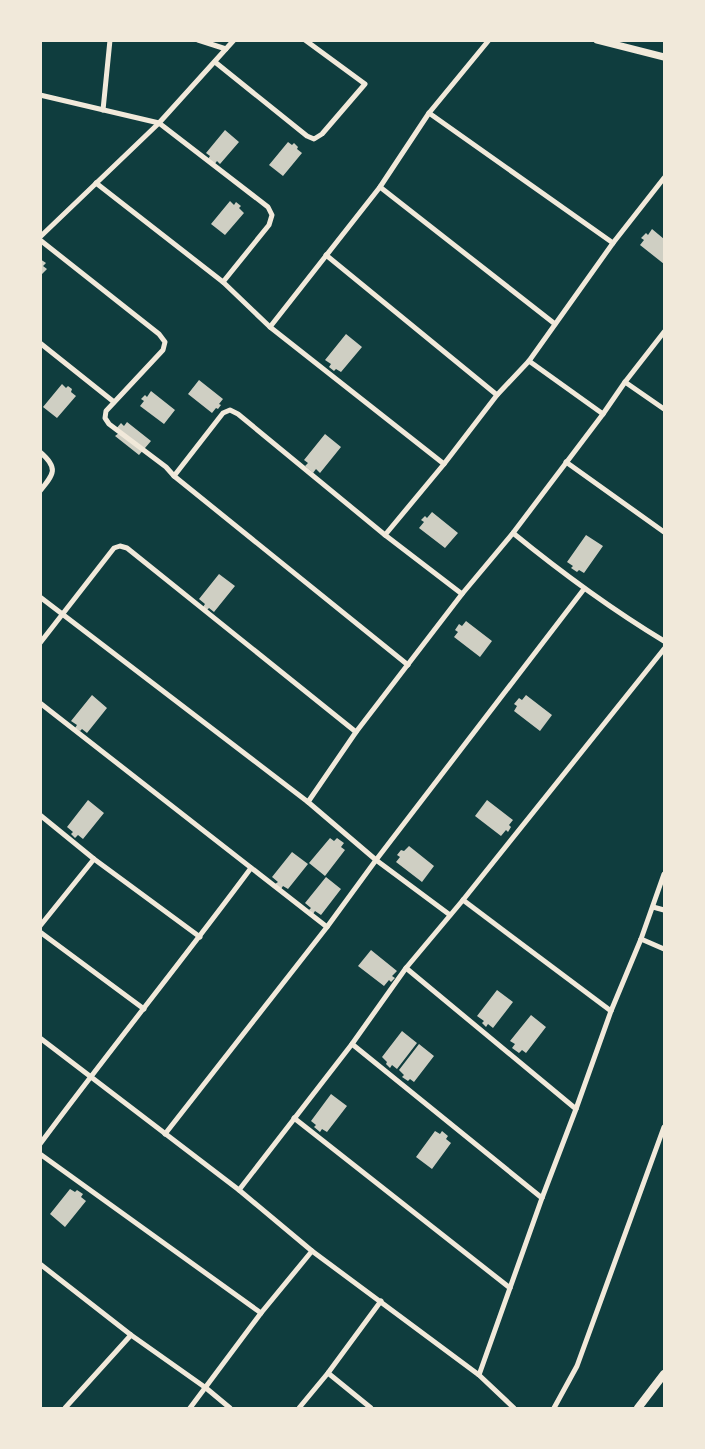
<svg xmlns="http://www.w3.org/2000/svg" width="705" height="1449" font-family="'PT Sans Narrow',sans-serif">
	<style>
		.building { fill: #cfcfc3 }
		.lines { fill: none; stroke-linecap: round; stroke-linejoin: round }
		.minor { stroke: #f1e9da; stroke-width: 5 }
		.tertiary { stroke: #f1e9da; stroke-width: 7 }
		.primary { stroke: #f1e9da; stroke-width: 8 }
	</style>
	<rect width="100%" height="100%" fill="#0f3d3e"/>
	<g class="building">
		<path d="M225,130L239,142L220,164L217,161L214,165L208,159L210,156L206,153Z"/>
		<path d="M288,142L292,145L294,143L298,147L297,149L302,153L283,176L269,165Z"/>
		<path d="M230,201L234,205L236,202L241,206L239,208L244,213L225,235L211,224Z"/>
		<path d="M652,229L664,239V264L640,245L644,240L641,238L646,233L648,235Z"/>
		<path d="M40,259L46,263L43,266L47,269L40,276Z"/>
		<path d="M346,334L362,347L341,372L336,369L334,371L329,367L331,364L325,360Z"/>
		<path d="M199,380L223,399L219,404L221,405L218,409L216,408L212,413L188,394Z"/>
		<path d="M62,384L66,388L68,386L72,389L71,392L76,396L57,418L43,407Z"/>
		<path d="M151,391L175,410L164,424L140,406L144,401L141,399L145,395L147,397Z"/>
		<path d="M127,422L151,441L139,455L115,436L119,433L115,430L121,423L124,426Z"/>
		<path d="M325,434L341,447L320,473L316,469L313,473L305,466L308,463L304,460Z"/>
		<path d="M432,512L458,533L445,548L419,528L424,522L421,520L425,516L427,518Z"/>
		<path d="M586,535L603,546L584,573L579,570L577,572L571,568L573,566L567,562Z"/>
		<path d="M219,574L235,586L214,612L209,608L207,610L203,607L205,604L199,599Z"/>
		<path d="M466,621L492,641L480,657L454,637L458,632L455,630L459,624L462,626Z"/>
		<path d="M92,695L107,708L87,733L82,729L80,731L75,728L77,725L71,721Z"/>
		<path d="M526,695L552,715L540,731L514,711L517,706L514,704L519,698L522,700Z"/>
		<path d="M88,800L104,813L83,839L78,835L75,838L71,834L73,832L67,827Z"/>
		<path d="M487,800L513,820L509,825L511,827L508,832L506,830L501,836L475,816Z"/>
		<path d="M330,838L334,841L337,838L344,843L341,847L345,850L325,876L309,863Z"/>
		<path d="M409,846L434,866L422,882L396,862L400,857L397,855L401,850L404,851Z"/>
		<path d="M292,852L308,864L288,889L283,886L281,889L275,884L278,882L272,877Z"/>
		<path d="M326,877L341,889L321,915L315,911L313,914L309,910L311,908L305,903Z"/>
		<path d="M371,950L397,971L392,976L395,978L391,982L389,980L384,986L358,966Z"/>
		<path d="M497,990L513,1002L493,1028L488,1024L486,1027L482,1023L484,1021L477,1016Z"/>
		<path d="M531,1015L546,1027L526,1053L522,1050L519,1053L512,1048L515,1044L510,1041Z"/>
		<path d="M402,1031L417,1043L397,1069L392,1065L390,1068L386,1064L387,1062L382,1057Z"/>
		<path d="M419,1044L434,1056L414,1082L410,1079L408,1081L402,1077L404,1075L399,1070Z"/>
		<path d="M331,1094L347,1106L327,1132L322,1129L320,1132L314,1127L316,1125L311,1121Z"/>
		<path d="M435,1131L440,1134L442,1131L448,1136L446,1139L451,1143L432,1169L416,1157Z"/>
		<path d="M70,1189L75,1192L77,1190L83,1194L81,1197L86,1201L65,1227L50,1214Z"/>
	</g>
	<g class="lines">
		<g class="minor">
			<path d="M198,40L226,49"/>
			<path d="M215,62L307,136L314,139L322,134L365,84L305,40"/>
			<path d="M40,95L159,123L268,207L272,215L269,225L223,282"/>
			<path d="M103,110L110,40"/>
			<path d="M429,113L613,243"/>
			<path d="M96,183L223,282L270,327L444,464"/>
			<path d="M380,187L555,324"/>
			<path d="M40,237L159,123L234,40"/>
			<path d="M40,240L159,334L165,342L163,350L106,411L105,418L109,424L166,467L174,476L408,665"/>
			<path d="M326,255L497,395"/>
			<path d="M270,327L380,187L429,113L489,40"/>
			<path d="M40,343L114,402"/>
			<path d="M529,361L603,414"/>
			<path d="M625,382L664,409"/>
			<path d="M40,452C59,468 54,474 40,491"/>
			<path d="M566,462L664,532"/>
			<path d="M174,476L223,413L230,410L238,414L385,535L462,594"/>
			<path d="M513,533C562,573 611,609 664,641"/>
			<path d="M385,535L444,464L497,395L529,361L613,243L664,178"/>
			<path d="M40,597L308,802L376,860L450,915"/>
			<path d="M40,643L114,548L120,546L127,548L356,732"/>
			<path d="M40,703L327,927"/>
			<path d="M308,802L356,732L462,594L513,533L603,414L625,382L664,332"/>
			<path d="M40,815L94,859L200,937"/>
			<path d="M463,900L611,1011"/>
			<path d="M653,907L664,910"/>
			<path d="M40,926L94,859"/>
			<path d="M40,932L144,1009"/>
			<path d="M641,939L664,949"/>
			<path d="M406,968L576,1109"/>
			<path d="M40,1038L239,1190L312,1251L479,1375L514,1408"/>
			<path d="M352,1044L542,1198"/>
			<path d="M294,1118L510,1288"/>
			<path d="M165,1134L327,927L376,860L584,589"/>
			<path d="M40,1144C109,1051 182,961 251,868"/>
			<path d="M40,1154L261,1313"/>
			<path d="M239,1190L352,1044L406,968L463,900L664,649"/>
			<path d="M40,1264L131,1335L206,1388L230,1408"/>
			<path d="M328,1373L371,1408"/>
			<path d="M479,1375L542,1198L576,1109L611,1011L641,939L664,874"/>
			<path d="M65,1408L131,1335"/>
			<path d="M190,1408L261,1313L312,1251"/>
			<path d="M299,1408L328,1373L381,1301"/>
			<path d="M554,1408L577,1366L664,1127"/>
		</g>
		<path class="tertiary" d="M597,40L664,57"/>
		<path class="primary" d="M638,1408L664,1374"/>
	</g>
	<rect width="705" height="1449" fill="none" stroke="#f1e9da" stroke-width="84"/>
</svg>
